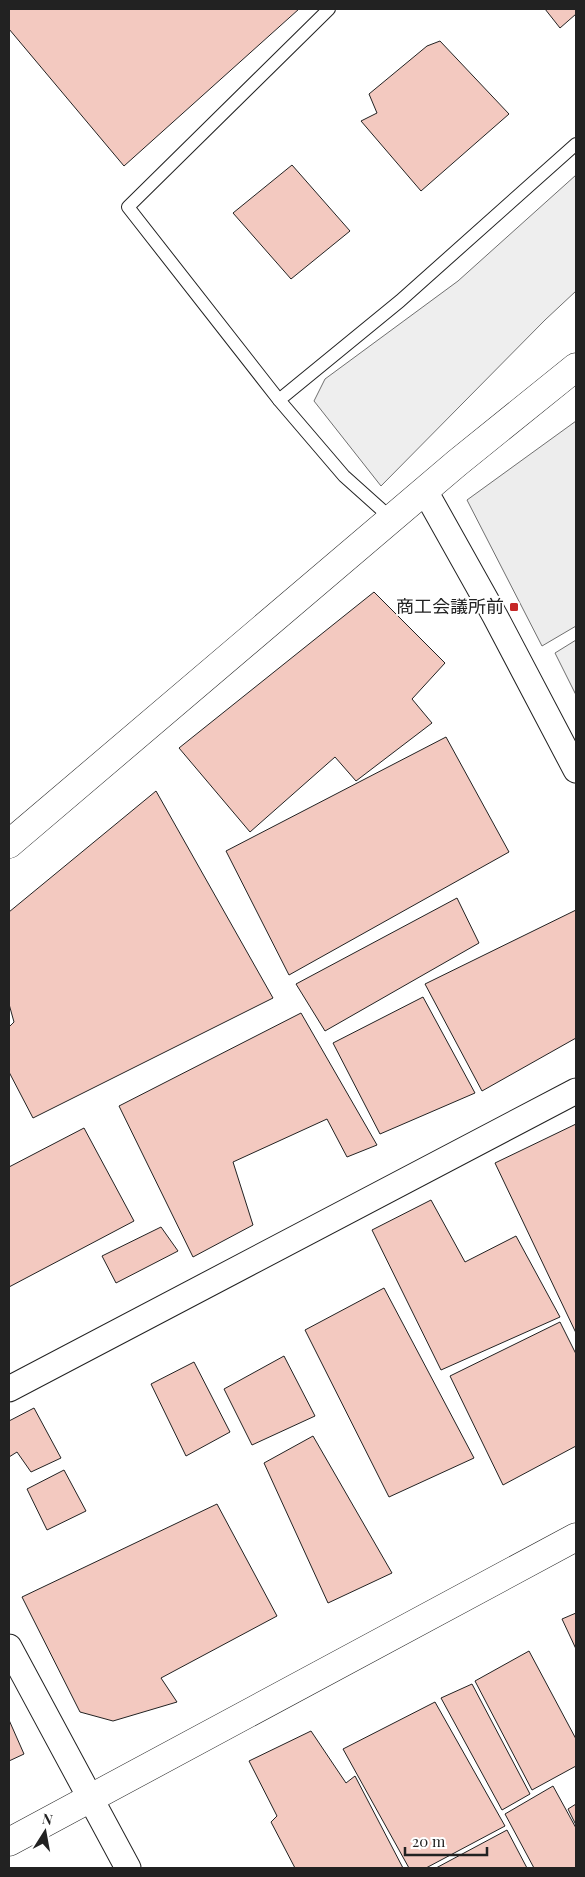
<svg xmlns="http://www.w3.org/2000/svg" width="585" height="1877" font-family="'Playfair Display','Noto Sans JP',serif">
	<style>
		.green { fill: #eee; stroke: #6f6f6f }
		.parking { fill: #ededed; stroke: #6f6f6f }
		.building { fill: #f3c9c0; stroke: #222 }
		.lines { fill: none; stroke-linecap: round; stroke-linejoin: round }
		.service-casing { stroke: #222; stroke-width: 14 }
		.minor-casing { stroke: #222; stroke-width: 27 }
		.tertiary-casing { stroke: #222; stroke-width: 29 }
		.service { stroke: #fff; stroke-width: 12 }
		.minor { stroke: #fff; stroke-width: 25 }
		.tertiary { stroke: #fff; stroke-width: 28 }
		.poi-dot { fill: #c62828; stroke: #fff; stroke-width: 2 }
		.labels { text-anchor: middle; stroke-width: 4; stroke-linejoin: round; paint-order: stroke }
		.poi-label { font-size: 18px; fill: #222; stroke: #fff; text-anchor: end }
	</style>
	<rect width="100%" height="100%" fill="#fff"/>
	<g class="green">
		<path d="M576,175V291L545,320L381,486L314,401L325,379L458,281Z"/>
		<path d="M576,640V695L555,653Z"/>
	</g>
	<path class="parking" d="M576,421V626L542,646L467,500Z"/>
	<g class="building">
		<path d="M9,9H299L124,166L9,29Z"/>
		<path d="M545,9H576V14L560,28Z"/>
		<path d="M440,41L509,114L421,191L361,121L377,113L369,94L427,46Z"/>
		<path d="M292,165L350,231L291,279L233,213Z"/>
		<path d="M374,592L445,663L412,699L432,723L356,781L335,757L250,832L179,748Z"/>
		<path d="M446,737L509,852L289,975L226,851Z"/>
		<path d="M156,791L273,998L33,1118L9,1072V1027L14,1022L9,1004V912Z"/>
		<path d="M457,898L479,943L325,1031L296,984Z"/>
		<path d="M576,910V1038L482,1091L425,984Z"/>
		<path d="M423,997L475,1093L380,1134L333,1043Z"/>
		<path d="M301,1013L377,1145L347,1157L327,1119L233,1162L253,1225L193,1257L119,1106Z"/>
		<path d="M576,1124V1333L495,1163Z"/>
		<path d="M84,1128L134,1221L9,1287V1167Z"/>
		<path d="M431,1200L465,1262L516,1236L560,1317L441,1370L372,1230Z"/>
		<path d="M161,1227L178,1251L116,1283L102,1256Z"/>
		<path d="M384,1288L474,1458L389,1497L305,1330Z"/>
		<path d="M560,1322L576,1354V1446L503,1485L450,1376Z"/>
		<path d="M284,1356L315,1416L252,1445L224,1389Z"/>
		<path d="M194,1362L230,1432L186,1456L151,1384Z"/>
		<path d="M34,1408L61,1458L31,1472L17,1452L9,1457V1421Z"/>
		<path d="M313,1436L392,1573L328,1603L264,1463Z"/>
		<path d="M64,1470L86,1511L47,1530L27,1489Z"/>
		<path d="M217,1504L277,1616L161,1678L177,1702L113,1721L80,1712L22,1597Z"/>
		<path d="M576,1613V1649L562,1619Z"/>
		<path d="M529,1651L576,1739V1766L532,1790L475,1681Z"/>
		<path d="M472,1684L530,1794L502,1810L441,1698Z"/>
		<path d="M435,1702L505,1826L426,1868H409L343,1749Z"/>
		<path d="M9,1720L24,1754L9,1761Z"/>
		<path d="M311,1731L346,1783L355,1776L403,1868H295L271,1822L277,1816L249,1761Z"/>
		<path d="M553,1786L576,1828V1868H534L505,1814Z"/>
		<path d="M576,1804V1825L568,1809Z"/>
		<path d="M507,1830L527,1868H436Z"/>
	</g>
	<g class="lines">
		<g class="service-casing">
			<g id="service">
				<path d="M279,400L128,207L329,9"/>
				<path d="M392,519L344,476L279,400L400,301L576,144"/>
			</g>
		</g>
		<g class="minor-casing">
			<g id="minor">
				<path d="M425,491L495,616L576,770"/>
				<path d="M9,1389L576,1091"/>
				<path d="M9,1647L128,1868"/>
			</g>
		</g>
		<g class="tertiary-casing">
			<g id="tertiary">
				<path d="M9,844L457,463L576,367"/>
				<path d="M9,1842L576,1537"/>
			</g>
		</g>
		<use href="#service" class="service"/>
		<use href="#minor" class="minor"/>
		<use href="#tertiary" class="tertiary"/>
	</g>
	<rect class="poi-dot" x="509" y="602" width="10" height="10" rx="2.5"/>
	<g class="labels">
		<g class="poi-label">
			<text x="504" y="613">商工会議所前</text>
		</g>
	</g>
	<rect width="585" height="1877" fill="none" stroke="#222222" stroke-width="20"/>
	<g transform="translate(45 1832) rotate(11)" stroke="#ffffff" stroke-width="4" paint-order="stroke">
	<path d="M0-4L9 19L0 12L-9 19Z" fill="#222222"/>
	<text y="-8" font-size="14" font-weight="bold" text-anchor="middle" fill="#222222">N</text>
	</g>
	<path d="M405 1847v8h82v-8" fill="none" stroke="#222222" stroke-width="2.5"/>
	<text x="412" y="1847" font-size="15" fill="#222222" stroke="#ffffff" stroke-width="4" paint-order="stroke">20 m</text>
</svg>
